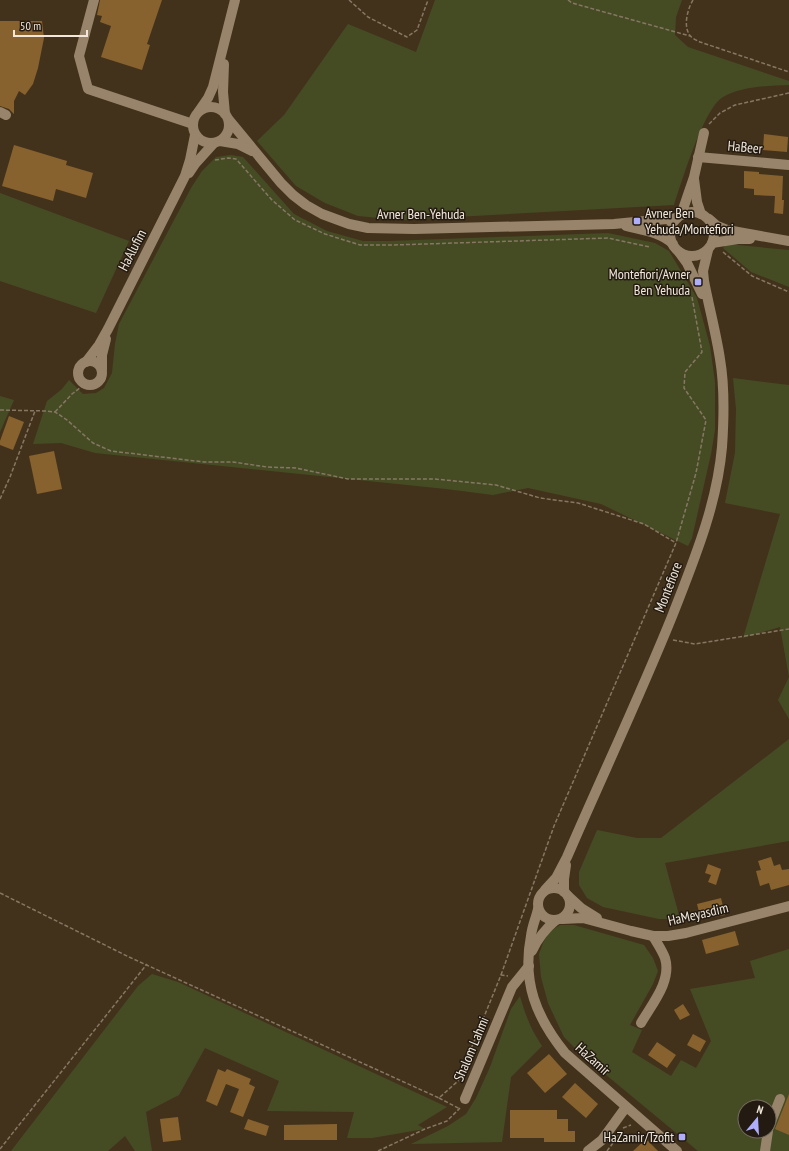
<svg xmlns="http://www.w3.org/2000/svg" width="789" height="1151" font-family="'PT Sans Narrow',sans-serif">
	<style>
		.green { fill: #454c24; fill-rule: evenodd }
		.building { fill: #87622e }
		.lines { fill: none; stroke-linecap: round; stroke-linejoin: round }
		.path { stroke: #867764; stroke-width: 1.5; stroke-dasharray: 4 2; stroke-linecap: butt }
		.minor { stroke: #98846b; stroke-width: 10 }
		.poi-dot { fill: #aeaefb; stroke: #231b11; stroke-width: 1.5 }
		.labels { text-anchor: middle; stroke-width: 3; stroke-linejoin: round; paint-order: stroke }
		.street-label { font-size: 14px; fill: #f2e7da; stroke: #231b11 }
		.poi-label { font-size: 14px; fill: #f2e7da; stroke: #231b11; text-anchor: end }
	</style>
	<rect width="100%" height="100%" fill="#43321b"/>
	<g class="green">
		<path d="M435,0H682L676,17L675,35L688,47L789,81V85C766,86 743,86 723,97C704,107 681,184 674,205L400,220L358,216L325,203L296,186L257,141L284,115L348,24L416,52Z"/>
		<path d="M231,155L243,157L294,214L327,231L363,241H389L608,233L655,243L669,251L697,298L710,346L715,382V430L711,454L692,538L688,546L601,504L528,488L493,495L446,489L95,453L61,443L33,444L47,401L62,389L69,380L83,394L96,393L104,388L112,373L115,344L119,324L191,188L202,171L216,157Z"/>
		<path d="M0,193L129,241L96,313L0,281Z"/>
		<path d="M727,244L789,250V287L751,272L723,248Z"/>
		<path d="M733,378L789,385V719L778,700L789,677L780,627L743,638L780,514L725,503L735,453L736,409Z"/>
		<path d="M0,396L14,400L0,432Z"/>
		<path d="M789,739V841L665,863L680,919H659L603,907L587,898L579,885V872L597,830L637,838H661Z"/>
		<path d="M560,925H574L644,945L653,958L658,971L653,984L630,1025L642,1030L632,1052L671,1076L681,1060L696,1068L711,1041L690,989L755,978L750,961L789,949V1151H698L582,1055L564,1037L548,1003L541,977L539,954L543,943L549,932ZM745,1107H769V1131H745Z"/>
		<path d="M152,974L178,982L447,1107L418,1125L425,1129L372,1138H347L354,1112L267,1111L279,1081L205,1048L179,1095L146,1112L152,1151H135L125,1136L108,1151H11L138,986Z"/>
		<path d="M520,996C525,1014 531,1030 542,1046L511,1077L502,1142L411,1144L448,1126L466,1114L476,1098L490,1067L511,1009Z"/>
	</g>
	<g class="building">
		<path d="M100,0H162L147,44L150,45L142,70L101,57L111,26L100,22L102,16L97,15Z"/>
		<path d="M0,21H42L44,38L38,68L33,84L25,95L19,91L14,101V114L9,109L0,106Z"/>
		<path d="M764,134L788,137L787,152L763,150Z"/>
		<path d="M14,145L67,161L66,165L93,173L86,198L56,189L53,201L2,186Z"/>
		<path d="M744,171L759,172V174L783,176L782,200H784L783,214L774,213L775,196L754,195V189L744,188Z"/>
		<path d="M9,416L24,422L13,450L0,445V441Z"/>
		<path d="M54,451L62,489L37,494L29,456Z"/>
		<path d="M771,857L774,866L780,864L782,870L789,869V885L771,890L769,883L760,886L756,871L761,870L758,861Z"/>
		<path d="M708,864L721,869L716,885L708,882L711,875L705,873Z"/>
		<path d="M721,898L725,915L713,917L712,913L700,916L697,904Z"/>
		<path d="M735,931L739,945L706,954L702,940Z"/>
		<path d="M683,1004L690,1015L680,1020L674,1010Z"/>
		<path d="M693,1034L706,1041L700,1052L687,1045Z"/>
		<path d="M657,1042L676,1055L667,1068L648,1055Z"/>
		<path d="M549,1054L567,1074L545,1093L527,1073Z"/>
		<path d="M218,1069L225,1072L227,1069L251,1079L249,1084L255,1087L243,1117L230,1112L239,1089L226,1084L217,1106L206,1101Z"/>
		<path d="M575,1083L598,1104L586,1118L562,1097Z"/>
		<path d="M789,1094V1135L775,1129Z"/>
		<path d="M510,1110H557V1119H568V1131H575V1142H544V1138H510Z"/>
		<path d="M178,1117L181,1140L163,1142L160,1119Z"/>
		<path d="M248,1119L269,1126L266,1136L244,1129Z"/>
		<path d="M337,1124V1140H284V1125Z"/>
		<path d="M646,1139L658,1151H633Z"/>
	</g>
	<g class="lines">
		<g class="path">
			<path d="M349,0L368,17L407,37L417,30L428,0"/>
			<path d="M568,0L572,3L690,36"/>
			<path d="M693,0C688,8 684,23 688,32C689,37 696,40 700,42L789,72"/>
			<path d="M709,124L720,113L735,105L789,93"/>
			<path d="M215,160L228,158L236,159L272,200L295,220L325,234L360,245H394L608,238L650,247"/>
			<path d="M723,252L752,276L789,292"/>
			<path d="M0,410L46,411L55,412L67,420L93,443L111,451L204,462H233L267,467L296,468L348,479H435L496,485L540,498L578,503L644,524L676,543"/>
			<path d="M55,412L72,394L85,384"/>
			<path d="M0,499L10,477L35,411"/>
			<path d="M673,640L695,644L789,629"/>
			<path d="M0,893L129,957L439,1098L458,1081L501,975L508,976"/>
			<path d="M501,975L554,826L676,543L696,473L706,420L684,388L685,372L702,352L692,297"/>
			<path d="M439,1098L460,1109"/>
			<path d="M623,1128L631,1125"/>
			<path d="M0,1149L147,964"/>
			<path d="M378,1151L425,1129L447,1121L460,1108"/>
			<path d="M607,1151L619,1135"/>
		</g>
		<g class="minor">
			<path d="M94,0L79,56L88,89L193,124"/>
			<path d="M224,64L223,92L225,114"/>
			<circle cx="211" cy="125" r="18"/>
			<path d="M199,111L208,98L213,87L235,0"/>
			<path d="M0,112L6,115"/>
			<path d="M229,120L281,183L293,195L306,205L322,214L349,224L368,228L414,229L614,224L677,218"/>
			<path d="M220,141L238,144L252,151"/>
			<path d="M698,157L789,165"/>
			<path d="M189,173L195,164L214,143"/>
			<path d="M694,179L697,202L701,214"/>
			<circle cx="692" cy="234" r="22"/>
			<path d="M681,215L694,177L704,133"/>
			<path d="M709,219L717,226L727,230L789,241"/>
			<path d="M626,226C642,230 661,232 673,244"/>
			<path d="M712,243L738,239H750"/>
			<path d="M679,252L687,263L702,294"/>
			<circle cx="90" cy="373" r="12"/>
			<path d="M86,362L99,345L108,329L185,176L190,160L195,135"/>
			<path d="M102,369V355L106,339"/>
			<circle cx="554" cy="904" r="16"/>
			<path d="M545,890L556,878L567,857C602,776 640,696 673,614C694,560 717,505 722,447C724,418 725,388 720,359C716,333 709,307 704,281L703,271L708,250"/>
			<path d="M564,892V879L566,865"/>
			<path d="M568,896L581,908L597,918"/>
			<path d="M538,909C536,918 532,926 531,936C522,982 536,1017 565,1053L677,1151"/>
			<path d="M562,919L583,918L631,931L653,936H668L686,933L789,906"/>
			<path d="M532,951C538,938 545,929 556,920"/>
			<path d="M641,1023C652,1004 672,981 665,958C662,950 657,943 653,936"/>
			<path d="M465,1099L512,987L529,966"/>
			<path d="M769,1127L780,1099"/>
			<path d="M588,1151L602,1140L626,1107"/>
			<path d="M765,1151L768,1131"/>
		</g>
	</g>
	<g class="poi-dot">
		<rect x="633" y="217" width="8" height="8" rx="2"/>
		<rect x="694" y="278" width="8" height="8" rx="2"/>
		<rect x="678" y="1133" width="8" height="8" rx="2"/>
	</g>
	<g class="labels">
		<g class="street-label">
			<text transform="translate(745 147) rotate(5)" y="5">HaBeer</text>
			<text x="421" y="219">Avner Ben-Yehuda</text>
			<text transform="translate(132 250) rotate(-63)" y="5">HaAlufim</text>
			<text transform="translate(668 587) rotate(-69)" y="5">Montefiore</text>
			<text transform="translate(698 914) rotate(-13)" y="5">HaMeyasdim</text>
			<text transform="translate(471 1049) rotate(-67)" y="5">Shalom Lahmi</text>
			<text transform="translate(593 1059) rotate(42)" y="5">HaZamir</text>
		</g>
		<g class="poi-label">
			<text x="645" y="218" text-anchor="start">Avner Ben<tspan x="645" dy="16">Yehuda/Montefiori</tspan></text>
			<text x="690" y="279">Montefiori/Avner<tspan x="690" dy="16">Ben Yehuda</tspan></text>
			<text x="674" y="1142">HaZamir/Tzofit</text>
		</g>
	</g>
	<g transform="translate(757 1119) rotate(18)"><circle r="19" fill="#231b11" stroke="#766d61"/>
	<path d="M0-3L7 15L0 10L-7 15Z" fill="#aeaefb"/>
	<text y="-6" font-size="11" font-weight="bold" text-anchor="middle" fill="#f2e7da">N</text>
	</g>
	<path d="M14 30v6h73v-6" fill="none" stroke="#f2e7da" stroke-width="2"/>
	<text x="20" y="30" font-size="12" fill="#f2e7da" stroke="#231b11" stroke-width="3" paint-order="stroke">50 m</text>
</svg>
